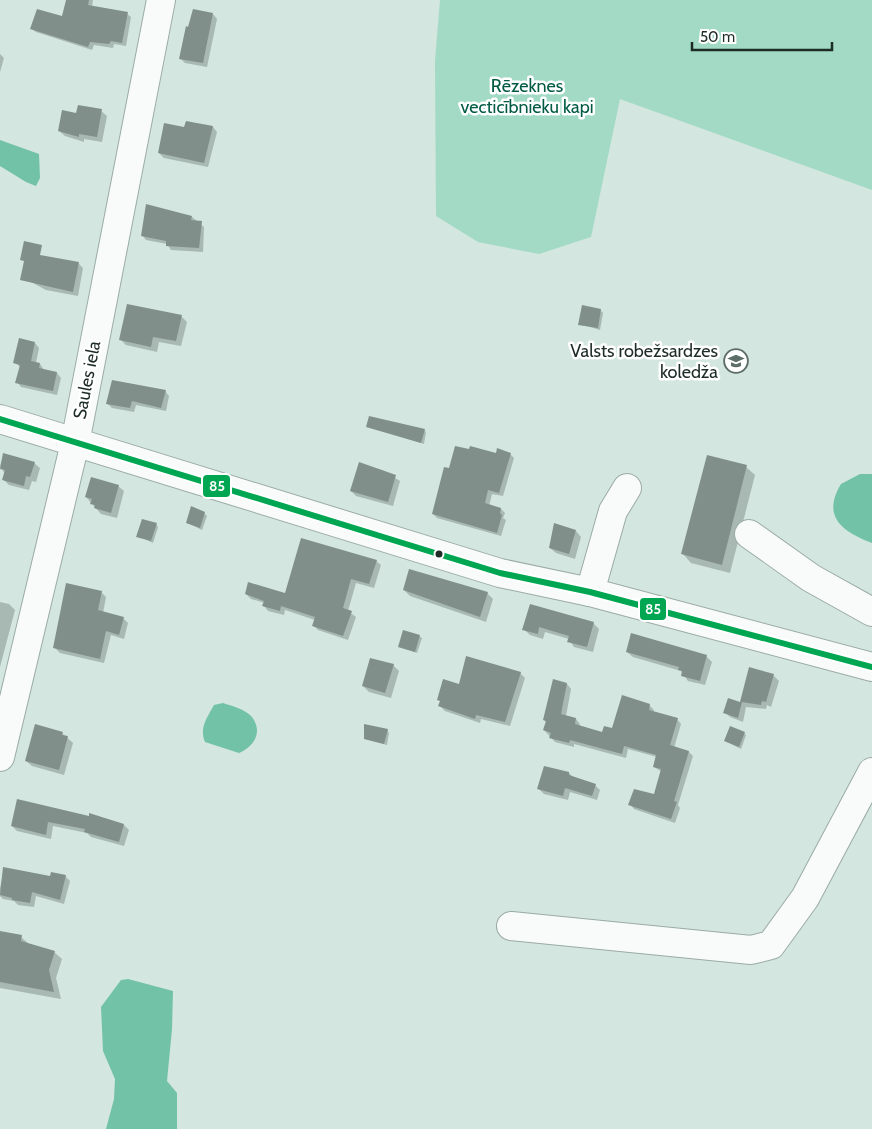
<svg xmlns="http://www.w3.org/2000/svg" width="872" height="1129" font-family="Cabin,sans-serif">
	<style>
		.green { fill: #a2dac6 }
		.water { fill: #72c2a7 }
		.shadow { fill: #0003 }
		.building { fill: #818f8a }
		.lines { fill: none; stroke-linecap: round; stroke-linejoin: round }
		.minor-casing { stroke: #9baba5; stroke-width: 30 }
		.minor { stroke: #f8fbfa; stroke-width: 28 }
		.bus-1-casing { stroke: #fff; stroke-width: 10 }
		.bus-1 { stroke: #00a651; stroke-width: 6 }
		.bus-dot { fill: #1e2c26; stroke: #fff; stroke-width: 2 }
		.labels { text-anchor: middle; stroke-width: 5; stroke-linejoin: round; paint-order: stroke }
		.park-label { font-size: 18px; fill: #015b44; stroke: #fff }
		.poi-label { font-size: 18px; fill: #1e2c26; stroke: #fff; text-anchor: end }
		.street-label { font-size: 18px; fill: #1e2c26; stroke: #fff }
		.line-badge { stroke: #fff; stroke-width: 2 }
		.badge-label { font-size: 14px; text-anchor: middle; font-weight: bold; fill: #fff }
	</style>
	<rect width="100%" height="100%" fill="#d3e6df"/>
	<path class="green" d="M440,0H872V190L620,99L591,237L539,254L478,242L436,216L435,61Z"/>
	<g class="water">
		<path d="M0,140L39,154L40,178L36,186L26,182L0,166Z"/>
		<path d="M860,474H872V543C843,532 821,517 841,484Z"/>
		<path d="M223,703C232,706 244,709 251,716C264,731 254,747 239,753L205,742C199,728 207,718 214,705Z"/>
		<path d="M128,979L173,991L172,1029L167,1081L177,1093V1129H106L114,1099L115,1079L103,1051L101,1007L121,980Z"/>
	</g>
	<g class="shadow">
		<path d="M67,0H93L92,7L127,14L131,17L126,46L114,44L113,48L94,45L92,50L36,32L32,29L63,18Z"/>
		<path d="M213,14L217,19L207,67L185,63L180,58Z"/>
		<path d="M0,54L4,58L0,72Z"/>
		<path d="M101,111L107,116L102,142L84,139V142L65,136L59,131L77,115Z"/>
		<path d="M187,122L213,127L217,132L208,167L164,158L159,153L185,129Z"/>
		<path d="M192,217L204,227L203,252L171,250L167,244L146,240L142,235Z"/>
		<path d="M78,263L83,268L78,296L46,290L31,282Z"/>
		<path d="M600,310L603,313L600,330L580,324Z"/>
		<path d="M182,317L187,322L181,346L159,342L157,352L126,345L120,339Z"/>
		<path d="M35,343L39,348L36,363L40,364L44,370L57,373L61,378L57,395L21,387L17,382L20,367L15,362Z"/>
		<path d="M165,391L169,396L166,411L136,405L134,412L112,408L107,403Z"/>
		<path d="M367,426L424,430L426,432L424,444Z"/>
		<path d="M4,454L34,463L40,468L36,482L32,481L29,490L9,485L3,479L5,474L0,466Z"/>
		<path d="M497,454H510L514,458L503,496L492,494L489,506L501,509L505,513L503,518L506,520L501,536L437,518L433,514L450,469Z"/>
		<path d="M359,464L382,470L400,481L393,506L356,496L351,491Z"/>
		<path d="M746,467L755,475L730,573L691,563L683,554Z"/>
		<path d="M118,486L124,491L117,518L101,514L86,497Z"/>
		<path d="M204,513L207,516L202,530L188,523Z"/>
		<path d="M156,524L158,527L153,543L138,536Z"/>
		<path d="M576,531L581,537L575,559L556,553L550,548Z"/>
		<path d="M376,561L381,565L374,588L356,583L348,611L356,617L348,640L318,630L314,626L315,620L285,610L284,615L268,611L264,606L265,603L251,599L246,594H286Z"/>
		<path d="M404,590L487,593L493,599L486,622L410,596Z"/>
		<path d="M101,592L106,597L103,613L123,618L128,623L124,639L111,635L104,663L60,653L55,648Z"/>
		<path d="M0,602L9,604L15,610L0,667Z"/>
		<path d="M531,605L593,623L599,629L593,652L574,647L569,639L545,632L543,639L530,635L524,629Z"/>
		<path d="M419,636L422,638L417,653L399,647Z"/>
		<path d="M627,652L706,656L712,662L705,685L688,681L681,671L633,657Z"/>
		<path d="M393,665L399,671L391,698L369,692L363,686Z"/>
		<path d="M750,669L774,676L779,681L771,707L767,705L766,709L746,707L743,722L730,717L725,712L740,703Z"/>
		<path d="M520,673L525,678L510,726L481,719L480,723L445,711L440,706L441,702L438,699L460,685Z"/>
		<path d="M554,681L567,684L571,689L566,716L576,719L580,724L579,727L603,733L612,730L623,697L650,706L654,710L653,713L677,719L681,724L674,748L689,752L693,756L678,805L680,808L675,823L634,809L630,804L655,796L662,772L654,767L657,757L628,749L626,758L574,744V747L555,742L544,730L547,723L544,720Z"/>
		<path d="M387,730L389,733L387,745L365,739Z"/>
		<path d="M62,733L73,743L64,775L32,766L26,761Z"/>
		<path d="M744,733L746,735L741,749L725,741Z"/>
		<path d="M569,773L573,777L595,785L600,790L597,800L570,792L568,800L544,794L539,789Z"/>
		<path d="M90,815L124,825L129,830L124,846L91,837L87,833L53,826L51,839L17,831L12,826L90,817Z"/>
		<path d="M4,869L51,878L65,876L70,881L64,904L36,896L34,907L18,905L14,901L3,899L0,896V888Z"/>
		<path d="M0,933L21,937L29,944L54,952L62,959L56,978L61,999L0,988Z"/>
	</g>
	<g class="building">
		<path d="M66,0H89L88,5L128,12L122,43L111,41L109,44L90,42L88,47L30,29L37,9L62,16Z"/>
		<path d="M193,9L213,13L203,63L179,59L186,26L188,27Z"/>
		<path d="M78,105L102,109L97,137L79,134V137L58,131L62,110L76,113Z"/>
		<path d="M186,121L213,126L204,163L158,153L164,123L184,127Z"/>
		<path d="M146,204L192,216L191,220L202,221L199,248L166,246V241L141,236Z"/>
		<path d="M24,241L42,245L40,255L79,262L73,292L20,280L24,261L20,260Z"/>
		<path d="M127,304L182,315L176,341L153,337L151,347L119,340Z"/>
		<path d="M582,305L601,309L598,328L578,325Z"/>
		<path d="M19,338L35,342L31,361L40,363L39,368L57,372L53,391L15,383L20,365L13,363Z"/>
		<path d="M112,380L166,390L161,408L132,401L130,408L106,404Z"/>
		<path d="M369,416L425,429L421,443L366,427Z"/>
		<path d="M455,446L469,449L470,446L496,453L497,448L511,453L499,493L488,490L485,503L501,508L500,513L502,515L497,533L432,514L444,467L449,468Z"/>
		<path d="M3,453L35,462L30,477L26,476L24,486L2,480L5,470L0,469Z"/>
		<path d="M707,455L747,465L722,565L681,554Z"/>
		<path d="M359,462L396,475L388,502L350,491Z"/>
		<path d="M91,477L119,485L111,513L94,508L95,505L90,504L92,499L85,497Z"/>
		<path d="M191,506L205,512L200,528L186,523Z"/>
		<path d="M142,519L157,523L151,541L136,537Z"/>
		<path d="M554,523L576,530L569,554L549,548Z"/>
		<path d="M301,538L377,560L369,584L351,579L343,608L352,611L343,636L312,626L315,617L281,606L280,611L262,606L264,601L245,594L248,582L285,593Z"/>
		<path d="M409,569L488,592L480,617L403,590Z"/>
		<path d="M66,583L102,591L98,610L124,617L119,635L106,631L100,659L53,648Z"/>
		<path d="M530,604L594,622L587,647L567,642L569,636L539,627L538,634L522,630Z"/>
		<path d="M403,630L420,635L415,652L398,647Z"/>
		<path d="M631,633L707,655L700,681L681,676L682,671L678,670L679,667L626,652Z"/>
		<path d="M466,656L521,672L505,722L476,715L475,719L438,706L440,701L437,700L443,679L459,684Z"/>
		<path d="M370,658L394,664L385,693L362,686Z"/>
		<path d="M749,667L774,674L766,702L762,701L761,705L742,702L738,718L723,713L728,698L740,702Z"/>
		<path d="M553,679L567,683L561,714L576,718L575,724L602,732L604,726L612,728L622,695L650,704L649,710L678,718L670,745L689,751L674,801L677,802L671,819L628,805L634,789L654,794L661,769L653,767L656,755L624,746L622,754L570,740L569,743L549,738L551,733L543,730L546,721L543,720Z"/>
		<path d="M35,724L63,732L62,735L68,736L59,770L25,761Z"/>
		<path d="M364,724L388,729L384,744L364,739Z"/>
		<path d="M730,726L745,732L739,747L724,741Z"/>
		<path d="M544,766L569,772V775L596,784L592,796L565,788L563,796L537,789Z"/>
		<path d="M17,799L89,816V813L124,824L119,842L84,832L85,829L48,822L46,835L11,826Z"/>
		<path d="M3,867L50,876L51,872L66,875L60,900L32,892L30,903L12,900V898L0,895Z"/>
		<path d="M0,931L22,935L21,941L55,951L49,970L54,992L0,982Z"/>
	</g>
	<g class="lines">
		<g class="minor-casing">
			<g id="minor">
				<path d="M0,419L500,573L590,592L872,667"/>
				<path d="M749,534L811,578L872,612"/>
				<path d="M590,592L613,511L627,488"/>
				<path d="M0,757L75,443L161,0"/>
				<path d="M511,926L751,950L771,945L805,898L872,772"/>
			</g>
		</g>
		<use href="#minor" class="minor"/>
		<g class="bus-1-casing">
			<path id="bus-1" d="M0,419L500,573L590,592L872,667"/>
		</g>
		<use href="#bus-1" class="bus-1"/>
	</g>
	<defs>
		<g id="university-ring" transform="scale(1.25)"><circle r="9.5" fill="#fff" stroke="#5d6d67" stroke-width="1.5"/><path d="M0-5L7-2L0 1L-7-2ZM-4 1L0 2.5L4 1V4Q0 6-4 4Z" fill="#5d6d67"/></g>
	</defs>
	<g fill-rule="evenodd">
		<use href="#university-ring" x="736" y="361"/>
	</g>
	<circle class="bus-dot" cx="439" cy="554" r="4.5"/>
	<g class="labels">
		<g class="park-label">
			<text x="527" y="92">Rēzeknes<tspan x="527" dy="21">vecticībnieku kapi</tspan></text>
		</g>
		<g class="poi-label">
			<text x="718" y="357">Valsts robežsardzes<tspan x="718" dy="21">koledža</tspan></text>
		</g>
		<g class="street-label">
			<text transform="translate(87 380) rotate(-79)" y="6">Saules iela</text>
		</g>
	</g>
	<g class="line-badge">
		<rect x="202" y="474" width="29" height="24" rx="5" fill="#00a651"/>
		<rect x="639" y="597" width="28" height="24" rx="5" fill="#00a651"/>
	</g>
	<g class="badge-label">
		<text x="217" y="491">85</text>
		<text x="653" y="614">85</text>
	</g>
	<path d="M692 42v8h140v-8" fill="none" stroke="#1e2c26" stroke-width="2.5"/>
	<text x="700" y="42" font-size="15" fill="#1e2c26" stroke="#ffffff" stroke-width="4" paint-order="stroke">50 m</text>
</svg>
